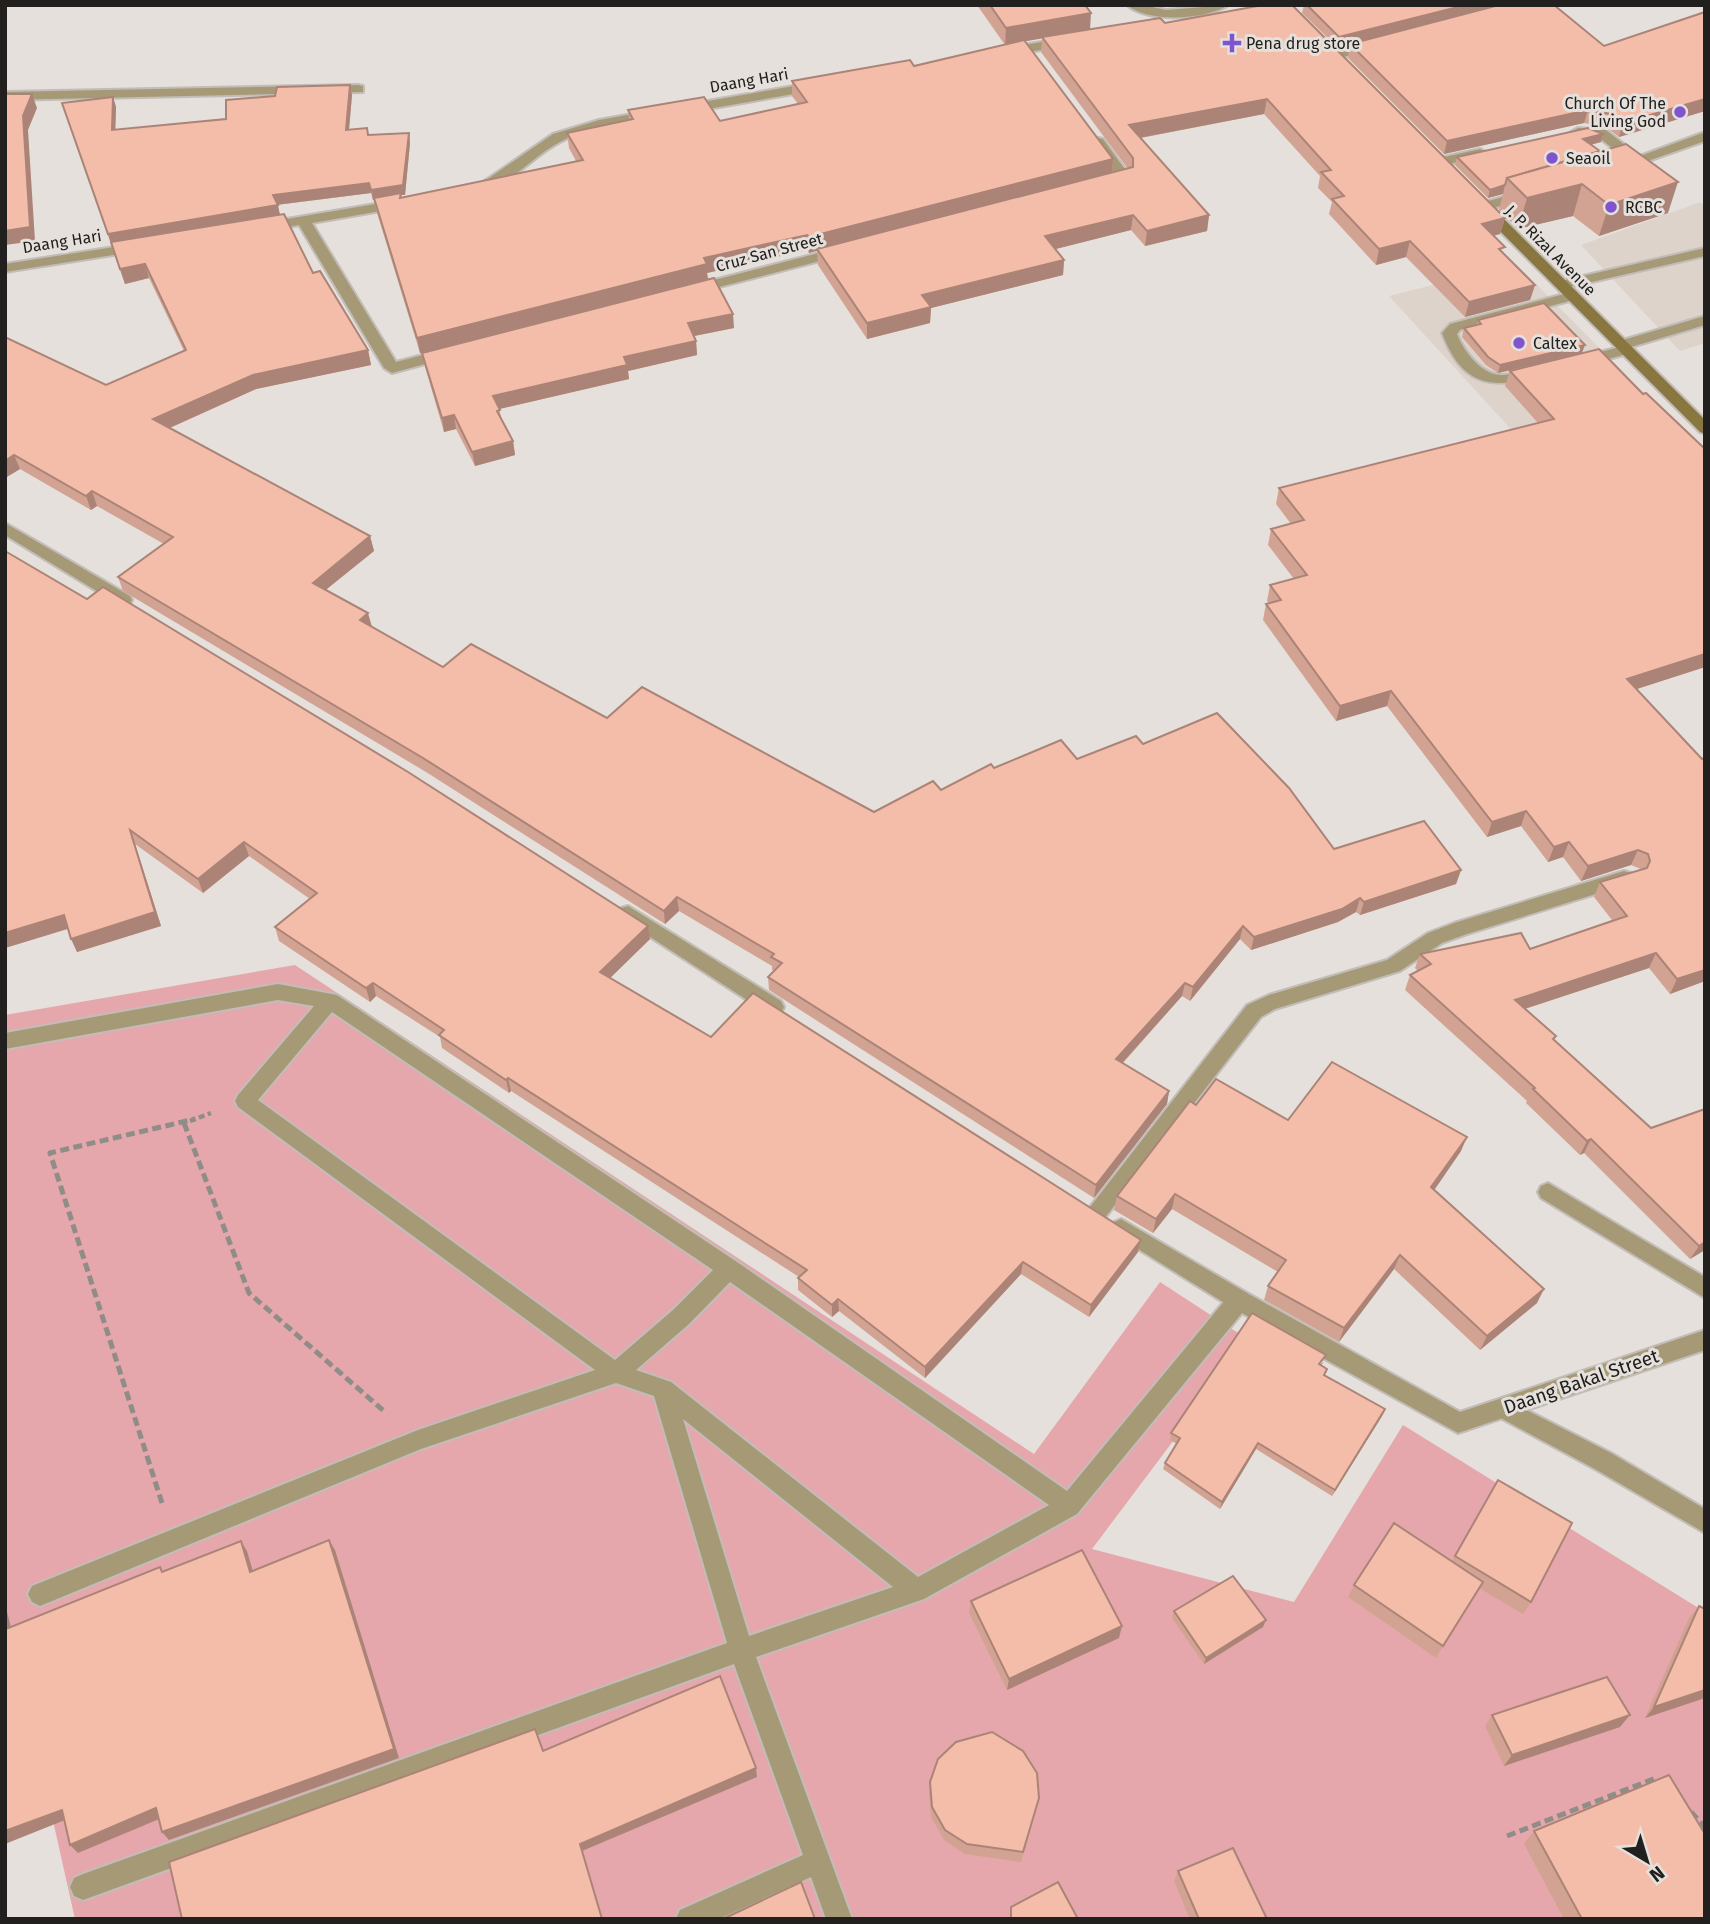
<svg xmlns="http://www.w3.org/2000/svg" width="1710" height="1924" font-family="'Fira Sans',sans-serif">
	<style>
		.built { fill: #ded3ca }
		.green { fill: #e5a7ab }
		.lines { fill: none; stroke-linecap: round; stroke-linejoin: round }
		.service-casing { stroke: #c2bdb9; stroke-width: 4 }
		.minor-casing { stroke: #c2bdb9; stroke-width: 4 }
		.tertiary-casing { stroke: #c2bdb9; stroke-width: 4 }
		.secondary-casing { stroke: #c2bdb9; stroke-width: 4 }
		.path-far1 { stroke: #908d89; stroke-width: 4.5; stroke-dasharray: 6 3.5; stroke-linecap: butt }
		.path { stroke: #908d89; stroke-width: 5; stroke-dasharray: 9 4.5; stroke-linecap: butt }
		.service { fill: #a69a76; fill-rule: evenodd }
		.minor { fill: #a69a76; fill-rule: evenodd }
		.tertiary { fill: #a69a76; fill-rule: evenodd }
		.secondary { fill: #8a7740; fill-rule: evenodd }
		.wall { fill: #d2a392; fill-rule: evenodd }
		.shaded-wall { fill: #ab8477 }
		.building { fill: #f4bdaa; stroke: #ab8477; stroke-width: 2 }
		.poi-dot { fill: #8054cd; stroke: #e5e0db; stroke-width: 2.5 }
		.labels { text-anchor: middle; stroke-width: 6; stroke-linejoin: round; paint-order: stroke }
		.far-poi-label { font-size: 16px; fill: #21201e; stroke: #e5e0db; text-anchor: start }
		.far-street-label { font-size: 16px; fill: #21201e; stroke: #e5e0db }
		.street-label { font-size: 19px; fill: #21201e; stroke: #e5e0db }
	</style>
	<rect width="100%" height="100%" fill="#e5e0db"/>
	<g class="built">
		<path d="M1700,202L1705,207V343L1680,351L1581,245Z"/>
		<path d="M1516,264L1651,400L1518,437L1389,296Z"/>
	</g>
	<path class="green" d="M295,965L1034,1454L1160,1282L1249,1340L1092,1549L1294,1602L1403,1425L1705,1612V1919H75L5,1606V1015Z"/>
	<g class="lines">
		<g class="service-casing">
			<g id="service">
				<path d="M1127,5H1143L1166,10L1228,5C1207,20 1147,23 1127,5Z"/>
				<path d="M1578,128L1606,130L1645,161L1638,165L1633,164L1598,137L1573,135L1571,132Z"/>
				<path d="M1480,149L1487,153L1485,156L1440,166L1433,162L1435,159Z"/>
				<path d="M1705,248V256L1561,289L1554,285L1561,281Z"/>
				<path d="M1572,292L1577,293L1579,296L1577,299L1460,330L1457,334C1464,352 1483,377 1504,375C1515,374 1527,368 1537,371L1540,374L1537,377C1489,390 1461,384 1442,333L1450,324Z"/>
				<path d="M1705,316V325L1631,347L1633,350L1631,353L1581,366L1573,361L1576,358L1616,348V342Z"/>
				<path d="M278,984L337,995L737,1262L1067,1491L1231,1293L1239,1290L1247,1293L1250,1300L1247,1307L1077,1514L924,1599L756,1657L852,1919H826L811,1877L719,1919H676L680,1910L803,1855L734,1664L83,1900L74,1896L70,1887L74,1878L83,1874L727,1643L654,1396L616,1383L421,1449L40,1606L32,1602L28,1594L32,1586L418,1430L595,1370L238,1107L235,1101L238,1095L314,1006L278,1000L5,1049V1033ZM332,1012L713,1270L673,1310L615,1360L258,1100ZM730,1282L1049,1505L918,1577L671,1382L636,1370L689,1324ZM683,1419L893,1587L749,1636Z"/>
				<path d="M1548,1183L1705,1277V1298L1541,1198L1538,1192L1541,1186Z"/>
				<path d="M1503,1398L1611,1453L1705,1509V1533L1595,1469L1495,1415L1492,1408L1495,1401Z"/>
			</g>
		</g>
		<g class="minor-casing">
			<g id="minor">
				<path d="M1065,38L1071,42L1070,45L1005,56L999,52L1005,48Z"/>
				<path d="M1375,41L1381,45L1380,48L1334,59L1328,55Z"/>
				<path d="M817,82L822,83V89L685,113L678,109L685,105Z"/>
				<path d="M358,85L363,86V92L5,100V92Z"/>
				<path d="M655,110L660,111V117C626,125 591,125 560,142C533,156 513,183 483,191L476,187L553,134L599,120Z"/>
				<path d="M1705,132V141L1625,169H1615L1613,166Z"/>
				<path d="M1098,138L1103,139L1129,175V181L1104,185V179L1116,176L1091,142Z"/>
				<path d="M1524,191L1529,192V198L1483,211L1476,207L1478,204Z"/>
				<path d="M399,200L406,204L404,207L312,223L396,362L446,349L453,354L451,357L392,373L384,368L299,225L263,231L256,227L263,223Z"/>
				<path d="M140,243L145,244V250L5,272V264Z"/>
				<path d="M842,247L847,248V254L692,294L685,290L687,287Z"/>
				<path d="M1624,871L1631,873L1633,878L1631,883L1467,934L1442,943L1400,971L1275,1009L1261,1017L1104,1219L1097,1222L1090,1219L1086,1213L1090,1207L1247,1005L1269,995L1387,960L1428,933L1454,923Z"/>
			</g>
		</g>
		<g class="tertiary-casing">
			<g id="tertiary">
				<path d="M5,523L130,596L132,600L130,604H118L5,535Z"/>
				<path d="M628,906L781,1001L784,1007L781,1013L774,1015L767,1013L621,918L619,913L621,908Z"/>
				<path d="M1121,1219L1247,1293L1460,1412L1705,1330V1350L1458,1433L1231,1307L1114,1234L1110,1228L1114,1222Z"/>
			</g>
		</g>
		<g class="secondary-casing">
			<path id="secondary" d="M1486,205L1491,206L1705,420V434L1700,432L1481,212L1479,209Z"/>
		</g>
		<path class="path-far1" d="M190,1121L211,1113"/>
		<g class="path">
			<path d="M184,1123L249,1293L385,1412"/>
			<path d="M162,1503L50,1153L195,1119"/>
			<path d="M1691,1812L1705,1827"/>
			<path d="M1507,1836L1656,1778L1662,1784"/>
		</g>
		<use href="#service" class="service"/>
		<use href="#minor" class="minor"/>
		<use href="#tertiary" class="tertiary"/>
		<use href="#secondary" class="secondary"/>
	</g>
	<g class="wall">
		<path d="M977,5H1085L1090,29L1165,23L1505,218L1500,234L1493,236L1504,254L1535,285L1530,300L1465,317L1406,257L1376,265L1329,214L1332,202L1318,188L1320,176L1264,114L1141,138L1209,215L1207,231L1145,246L1131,230L1055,249L1064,260L1063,275L931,308L930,323L867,339L818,265L817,250L809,253L807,250L707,273L708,279L420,353L377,213L374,200H373L371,193L277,205L280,215L313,273L368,350L371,365L256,389L170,428L370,536L374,551L325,590L371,626L443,667L607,718L874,812L941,790L994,768L1077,759L1143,744L1334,849L1461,870L1456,884L1360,915L1356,912L1338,922L1251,950L1240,939L1190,1001L1182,996L1123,1063L1169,1091L1167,1104L1094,1198L769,990L768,977L774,971L772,970V966L679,911L665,924L426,772L123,591L118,577L164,544L97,506L91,510L20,469L5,478V337L106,385L184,351L149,278L125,284L62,103L113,97L116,107L115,130L226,119L275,96L350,85L352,95L349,130L367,128L369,135L409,133L410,143L405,195H401L402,198L576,161L569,148L567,133L629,120L628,110L720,121L798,104L792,96V81L914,66L1005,45ZM1042,38L1041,52L1128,169L1112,173L1113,159L1025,41Z"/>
		<path d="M1304,5H1554L1604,46L1705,12V111L1619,137L1606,127L1584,123L1444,154L1348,58L1350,44L1396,32L1337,47L1302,13Z"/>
		<path d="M1603,134L1601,142L1591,145L1668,213L1599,236L1573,216L1518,229L1499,210L1503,194L1488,198L1455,165L1457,157Z"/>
		<path d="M1478,320L1582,353L1643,394L1705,449V667L1637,689L1702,759L1705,758V981L1670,994L1649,968L1525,1009L1554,1040L1651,1128L1705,1109V1250L1690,1259L1584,1153L1580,1155L1526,1103L1527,1101L1405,990L1410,975L1418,971L1415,968L1420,954L1530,949L1612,920L1594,897L1600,882L1641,869L1631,865L1581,881L1563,857L1548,862L1521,826L1487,837L1387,706L1336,721L1263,620L1266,604L1269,603L1267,601L1270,585L1294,579L1268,545L1271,529L1291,524L1276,504L1279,488L1538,423L1505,386L1510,371L1579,354L1498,373L1486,365L1462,337L1464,328L1477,325Z"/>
		<path d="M734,328L694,336L696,341L697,355L628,371L629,379L499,409L502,420L513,441L515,455L475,466L456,429L444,432L425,367L422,353Z"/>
		<path d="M5,551L650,939L610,978L711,1037L1141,1240L1138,1252L1089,1317L1021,1274L925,1378L839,1311L832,1317L798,1290V1278L799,1277L511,1091L509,1093L442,1048L440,1037L376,996L370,1002L279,941L275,927L310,899L249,856L203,893L135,844L161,926L77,952L68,929L5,948Z"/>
		<path d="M1196,1105L1288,1120L1461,1151L1434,1190L1537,1303L1480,1350L1394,1269L1339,1342L1264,1300L1268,1286L1278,1272L1172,1209L1153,1233L1114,1210L1117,1196Z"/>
		<path d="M1324,1362L1321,1366L1325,1376L1385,1409L1382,1416L1332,1496L1256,1449L1220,1509L1163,1469L1165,1463L1177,1444L1170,1440L1171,1433Z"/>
		<path d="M1498,1480L1531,1602L1523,1614L1479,1588L1436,1658L1348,1597L1354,1585L1452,1561Z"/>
		<path d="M971,1601L1119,1638L1007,1690L969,1613Z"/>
		<path d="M1699,1606L1705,1609V1698L1645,1718L1689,1618Z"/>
		<path d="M1174,1611L1263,1627L1204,1664L1172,1618Z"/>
		<path d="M1492,1715L1620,1727L1504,1766L1485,1726Z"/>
		<path d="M930,1782L1039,1798L1021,1862L965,1854L944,1840L931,1817L929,1793Z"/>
		<path d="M1534,1831L1705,1919H1564L1524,1844Z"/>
		<path d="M1178,1871L1267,1919H1190L1174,1881Z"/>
	</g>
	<g class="shaded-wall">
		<path d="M1466,5H1504L1337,47L1339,37Z"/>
		<path d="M1091,13L1090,30L1005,45L1006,28Z"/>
		<path d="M350,85L352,95L348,140L346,130Z"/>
		<path d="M32,94L37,108L28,130L35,241L5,245V231L23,116Z"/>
		<path d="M113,97L116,107L115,140L112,130Z"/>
		<path d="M1267,99L1264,114L1128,140L1129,125Z"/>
		<path d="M1705,99V111L1619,137L1623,123Z"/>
		<path d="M1588,110L1584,123L1444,154L1447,141Z"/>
		<path d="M409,133L410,143L405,195H401L404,208L403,213L401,195L373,200L371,190Z"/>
		<path d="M1603,134L1601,142L1581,147L1583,139Z"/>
		<path d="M1113,159L1112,174L809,253V237Z"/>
		<path d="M1678,182L1668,213L1599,236L1609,205Z"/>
		<path d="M369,183L371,193L275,205L273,195Z"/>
		<path d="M1582,184L1573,216L1518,229L1527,198Z"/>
		<path d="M1505,185L1503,194L1488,198L1490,190Z"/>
		<path d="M278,205L280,215L111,244L108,234Z"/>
		<path d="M1133,215L1131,230L1044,252L1045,236Z"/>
		<path d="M1209,215L1207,231L1145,246L1147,231Z"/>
		<path d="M1505,218L1500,234L1478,239L1482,224Z"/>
		<path d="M807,235V250L707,273L708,279L420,353L417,338L704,258Z"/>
		<path d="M1410,241L1406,257L1376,265L1379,249Z"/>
		<path d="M1064,260L1063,275L931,308L930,323L867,339V323L922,295Z"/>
		<path d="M145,264L149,278L125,284L120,269Z"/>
		<path d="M1535,285L1530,300L1465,317L1469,302Z"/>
		<path d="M733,314L734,328L689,337L688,323Z"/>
		<path d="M696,341L697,355L628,371L629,379L495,410L493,396L624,357Z"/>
		<path d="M1585,345L1582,353L1498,373L1500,365Z"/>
		<path d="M368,350L371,365L256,389L158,433L153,419L253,375Z"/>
		<path d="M454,415L456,429L444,432L442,418Z"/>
		<path d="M513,441L515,455L475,466L472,452Z"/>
		<path d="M14,455L20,469L5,478V461Z"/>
		<path d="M92,491L97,506L91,510L86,496Z"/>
		<path d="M370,536L374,551L317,597L313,583Z"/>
		<path d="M368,613L372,627L360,620Z"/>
		<path d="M1705,654V667L1621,694L1627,679Z"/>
		<path d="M1391,691L1387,706L1336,721L1340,706Z"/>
		<path d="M1526,811L1521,826L1487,837L1492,822Z"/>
		<path d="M130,830L135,844L161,926L77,952L71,939Z"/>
		<path d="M244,842L249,856L203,893L198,879Z"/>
		<path d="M1569,842L1563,857L1548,862L1554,847Z"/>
		<path d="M1638,850L1631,865L1581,881L1588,866Z"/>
		<path d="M1461,870L1456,884L1360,915L1364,902Z"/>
		<path d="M677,897L679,911L665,924L664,911Z"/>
		<path d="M1360,898L1356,912L1338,922L1251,950L1254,937Z"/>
		<path d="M64,915L70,928L5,948V933Z"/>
		<path d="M648,926L650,939L603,985L600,972Z"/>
		<path d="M1243,926L1240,939L1190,1001L1193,987Z"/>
		<path d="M1656,953L1649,968L1509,1014L1515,1000Z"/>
		<path d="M1705,970V981L1670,994L1677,979Z"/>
		<path d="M373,983L376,996L370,1002L366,988Z"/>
		<path d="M1185,983L1182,996L1114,1072L1116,1059Z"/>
		<path d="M508,1078L511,1091L509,1093L506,1080Z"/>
		<path d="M1169,1091L1167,1104L1094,1198L1096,1185Z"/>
		<path d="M1467,1137L1461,1151L1426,1202L1431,1187Z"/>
		<path d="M1591,1139L1584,1153L1580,1155L1587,1141Z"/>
		<path d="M1175,1194L1172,1209L1153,1233L1156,1219Z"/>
		<path d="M1141,1240L1138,1252L1089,1317L1091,1305Z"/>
		<path d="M1705,1242V1250L1690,1259L1699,1246Z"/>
		<path d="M1400,1255L1394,1269L1339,1342L1344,1328Z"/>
		<path d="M1023,1262L1021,1274L925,1378V1367Z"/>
		<path d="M1544,1289L1537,1303L1480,1350L1487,1336Z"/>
		<path d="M838,1299L839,1311L832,1317V1305Z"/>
		<path d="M1385,1409L1382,1416L1332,1496L1335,1490Z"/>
		<path d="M1258,1443L1256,1449L1220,1509L1222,1502Z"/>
		<path d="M329,1540L335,1550L399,1758L169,1840L162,1832Z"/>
		<path d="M241,1541L247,1551L256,1582L250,1572Z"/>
		<path d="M5,1604L14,1639L5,1627Z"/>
		<path d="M1266,1620L1263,1627L1204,1664L1206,1658Z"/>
		<path d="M1122,1626L1119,1638L1007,1690L1009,1679Z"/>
		<path d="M1705,1690V1698L1645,1718L1654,1707Z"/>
		<path d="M1630,1715L1620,1727L1504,1766L1512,1755Z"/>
		<path d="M756,1768L757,1777L582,1851L580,1844Z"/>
		<path d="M156,1808L164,1817L78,1853L70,1845Z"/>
		<path d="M62,1810L70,1818L5,1844V1831Z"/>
	</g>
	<g class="building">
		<path d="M990,5H1085L1091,13L1006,28Z"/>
		<path d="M1263,5H1292L1505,218L1482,224L1505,247L1499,249L1535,285L1469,302L1410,241L1379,249L1332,199L1344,196L1321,172L1331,170L1267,99L1129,125L1209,215L1147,231L1133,215L1045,236L1064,260L922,295L931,307L867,323L817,249L1133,167V158L1042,37L1160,18L1165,23Z"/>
		<path d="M1307,5H1466L1339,37Z"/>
		<path d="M1499,5H1554L1604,46L1705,12V99L1623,123L1611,114L1588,110L1447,141L1350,44Z"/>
		<path d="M1024,40L1113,159L809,237L807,235L704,258L707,264L417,338L374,198L401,193L400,198L583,160L567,133L633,119L628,110L704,97L720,121L807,102L792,81L910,60L914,66Z"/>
		<path d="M350,85L346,130L367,128L368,135L409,133L403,185L371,190L369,183L273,195L278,205L108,234L62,103L113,97L112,130L226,119V100L275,96L277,87Z"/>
		<path d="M5,94H32L23,116L30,227L5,231Z"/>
		<path d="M1588,128L1603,134L1583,139L1600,151L1507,178L1505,185L1490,190L1457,157Z"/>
		<path d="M1626,144L1678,182L1609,205L1582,184L1527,198L1507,178Z"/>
		<path d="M284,214L313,273L320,271L368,350L253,375L153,419L370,536L313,583L368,613L360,620L443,667L471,644L607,718L642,687L874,812L933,781L941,790L991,764L994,768L1061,740L1077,759L1136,736L1143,744L1217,713L1289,788L1334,849L1424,821L1461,870L1364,902L1360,898L1342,909L1254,937L1243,926L1193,987L1185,983L1116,1059L1169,1091L1096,1185L768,977L782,963L771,957L774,954L677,897L664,911L423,758L118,577L173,537L92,491L86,496L14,455L5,461V337L106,385L186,350L145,264L120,269L111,242Z"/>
		<path d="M714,278L733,314L688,323L696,341L624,357L627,365L493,396L500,410L497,411L513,441L472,452L454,415L442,418L422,353Z"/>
		<path d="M1544,303L1585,345L1500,365L1488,357L1464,328L1481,324L1478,320Z"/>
		<path d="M1599,349L1643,394L1646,393L1705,449V654L1627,679L1702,759L1705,758V970L1677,979L1656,953L1515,1000L1556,1036L1553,1039L1651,1128L1705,1109V1242L1699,1246L1591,1139L1587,1141L1533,1089L1535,1088L1410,975L1431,964L1420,954L1521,933L1530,949L1627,916L1600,882L1647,868L1650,861L1648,854L1638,850L1588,866L1569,842L1554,847L1526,811L1492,822L1391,691L1340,706L1266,604L1281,600L1270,585L1307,575L1271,529L1304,520L1279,488L1554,419L1510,371Z"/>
		<path d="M5,551L87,599L103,587L408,772L648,926L600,972L711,1037L753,993L1141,1240L1091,1305L1023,1262L925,1367L838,1299L832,1305L798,1278L807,1270L508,1078L506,1080L439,1035L444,1030L373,983L366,988L275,927L317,893L244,842L198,879L130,830L155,912L71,939L64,915L5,933Z"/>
		<path d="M1332,1062L1467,1137L1431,1187L1544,1289L1487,1336L1400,1255L1344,1328L1268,1286L1286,1260L1175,1194L1156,1219L1117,1196L1190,1101L1196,1105L1216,1079L1288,1120Z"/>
		<path d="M1252,1313L1326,1355L1319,1364L1327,1369L1324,1375L1385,1409L1335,1490L1258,1443L1222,1502L1165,1463L1180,1438L1171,1433Z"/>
		<path d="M1498,1480L1572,1523L1531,1602L1455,1556Z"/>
		<path d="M1394,1523L1483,1582L1443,1646L1354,1585Z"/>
		<path d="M329,1540L394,1749L162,1832L156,1808L70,1845L62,1810L5,1831V1627L6,1629L160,1567L162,1572L241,1541L250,1572Z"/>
		<path d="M1082,1550L1122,1626L1009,1679L971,1601Z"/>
		<path d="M1233,1576L1266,1620L1206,1658L1174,1611Z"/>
		<path d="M1699,1606L1705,1609V1690L1654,1707Z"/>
		<path d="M720,1676L756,1768L580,1844L602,1919H182L169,1862L535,1729L543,1751Z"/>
		<path d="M1607,1677L1630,1715L1512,1755L1492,1715Z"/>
		<path d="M992,1732L1023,1751L1037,1773L1039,1798L1023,1852L967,1844L945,1830L932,1807L930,1782L938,1759L956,1742Z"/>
		<path d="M1669,1775L1705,1834V1919H1582L1534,1831Z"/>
		<path d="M1233,1848L1267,1919H1199L1178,1871Z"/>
		<path d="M801,1882L815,1919H723Z"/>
		<path d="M1058,1882L1078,1919H1011V1907Z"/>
	</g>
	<g class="poi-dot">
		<path d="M1228.5 32.5h7v7h7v7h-7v7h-7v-7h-7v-7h7z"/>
		<circle cx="1680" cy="112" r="7"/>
		<circle cx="1552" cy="158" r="7"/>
		<circle cx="1611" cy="207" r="7"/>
		<circle cx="1519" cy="343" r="7"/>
	</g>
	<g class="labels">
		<g class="far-poi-label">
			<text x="1246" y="49">Pena drug store</text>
			<text x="1666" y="109" text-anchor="end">Church Of The<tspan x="1666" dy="18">Living God</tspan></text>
			<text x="1566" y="164">Seaoil</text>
			<text x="1625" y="213">RCBC</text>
			<text x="1533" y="349">Caltex</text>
		</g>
		<g class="far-street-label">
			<text transform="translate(749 80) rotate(-10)" y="6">Daang Hari</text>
			<text transform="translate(62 241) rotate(-9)" y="6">Daang Hari</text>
			<text transform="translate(1551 250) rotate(45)" y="6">J. P. Rizal Avenue</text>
			<text transform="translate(769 252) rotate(-15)" y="6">Cruz San Street</text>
		</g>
		<g class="street-label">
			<text transform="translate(1581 1381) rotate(-19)" y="7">Daang Bakal Street</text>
		</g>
	</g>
	<rect width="1710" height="1924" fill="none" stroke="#21201e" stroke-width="14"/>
	<g transform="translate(1647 1861) rotate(142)" stroke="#e5e0db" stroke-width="5" paint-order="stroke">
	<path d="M0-5L12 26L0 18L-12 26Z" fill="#21201e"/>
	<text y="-10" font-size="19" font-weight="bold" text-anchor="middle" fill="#21201e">N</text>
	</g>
</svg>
